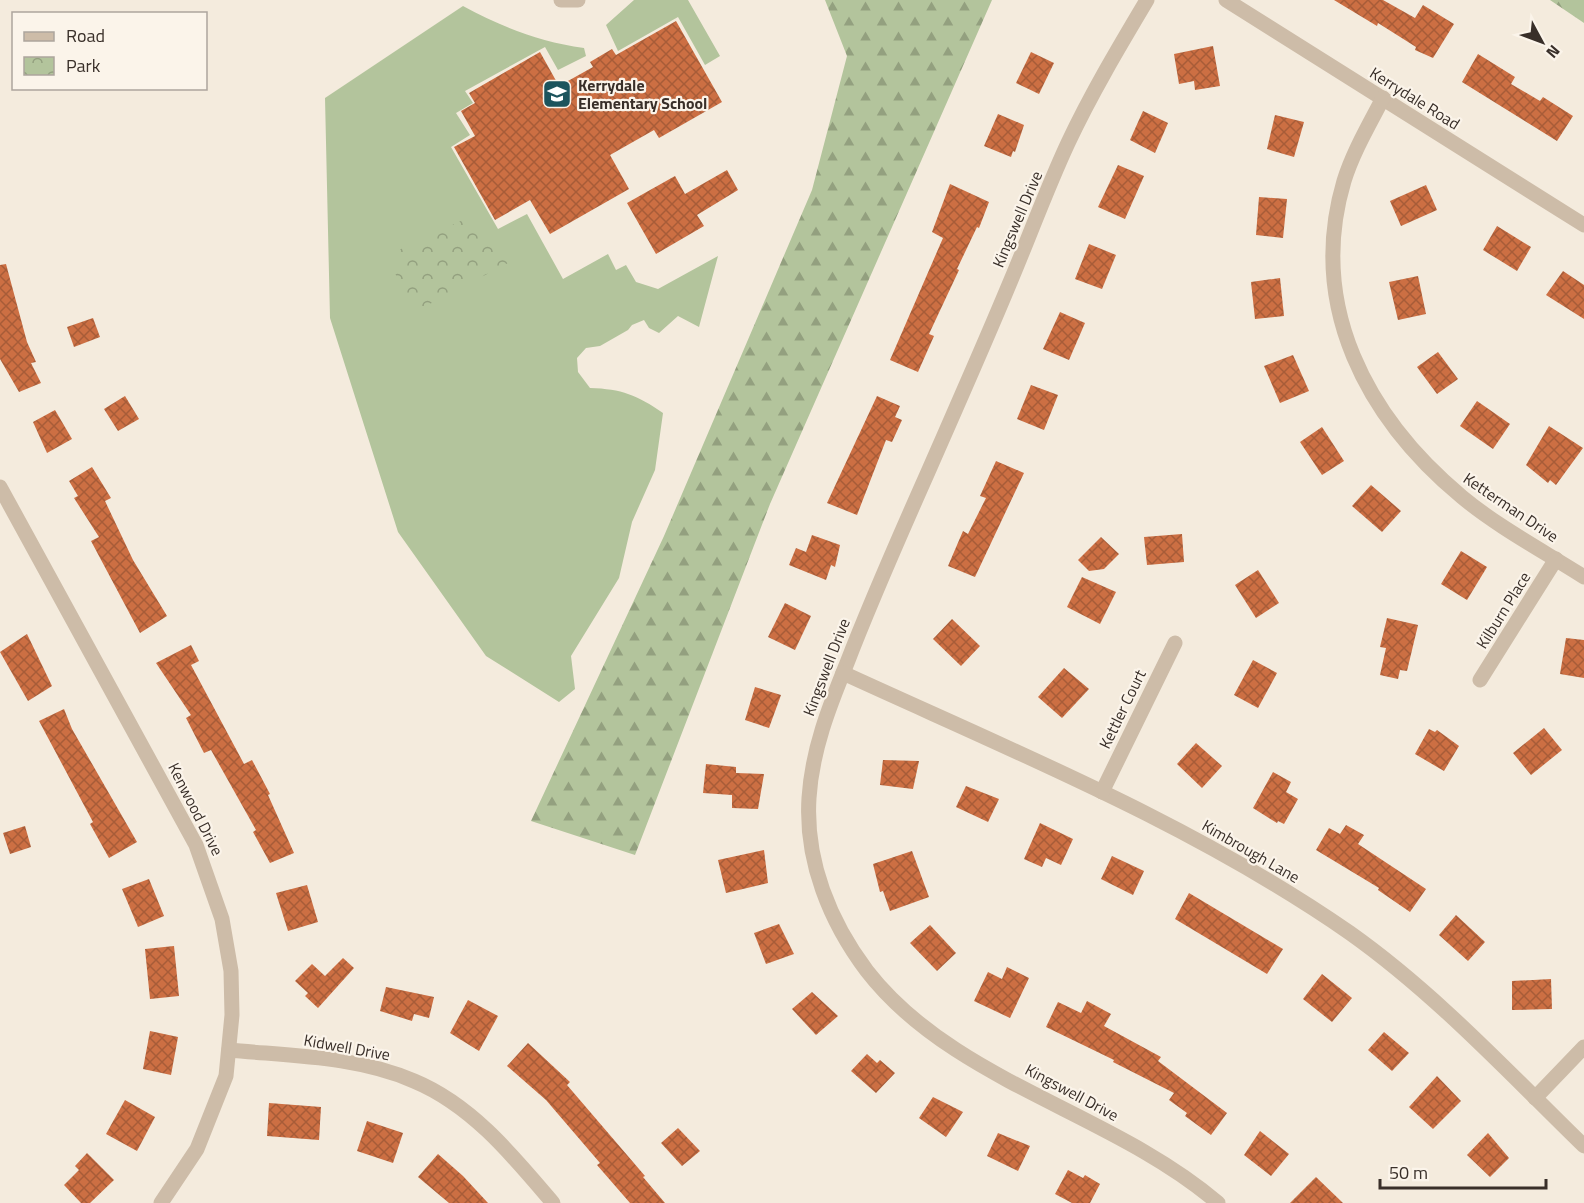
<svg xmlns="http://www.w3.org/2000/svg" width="1584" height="1203" font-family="'Titillium Web',sans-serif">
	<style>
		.grass { fill: #b3c49c }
		.forest { fill: url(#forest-firs) }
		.park { fill: url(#park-crowns) }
		.building { fill: url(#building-cross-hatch) }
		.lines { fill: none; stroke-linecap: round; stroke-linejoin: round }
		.minor { stroke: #cdbca8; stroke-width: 15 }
		.labels { text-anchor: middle; stroke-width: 4.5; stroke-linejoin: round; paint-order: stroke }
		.poi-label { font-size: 16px; font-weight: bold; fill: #392f29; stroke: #fbf4ea; text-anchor: start }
		.street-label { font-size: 16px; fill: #392f29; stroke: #fbf4ea }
	</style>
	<defs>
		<pattern id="forest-firs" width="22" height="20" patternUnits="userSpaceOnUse" patternTransform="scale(1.5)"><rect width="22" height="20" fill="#b3c49c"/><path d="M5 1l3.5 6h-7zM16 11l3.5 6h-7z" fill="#93a07f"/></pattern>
		<pattern id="park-crowns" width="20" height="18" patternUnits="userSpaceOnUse" patternTransform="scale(1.5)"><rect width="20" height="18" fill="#b3c49c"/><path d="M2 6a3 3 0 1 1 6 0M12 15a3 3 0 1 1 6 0" fill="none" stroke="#93a07f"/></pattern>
		<pattern id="building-cross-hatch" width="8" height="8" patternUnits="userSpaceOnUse" patternTransform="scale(1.5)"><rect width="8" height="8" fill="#cc6f43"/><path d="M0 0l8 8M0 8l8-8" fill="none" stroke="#a75c38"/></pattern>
	</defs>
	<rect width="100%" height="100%" fill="#f4ebdd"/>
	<g class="grass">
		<path d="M634,0H688L720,56L705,65L678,17L618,51L606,25Z"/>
		<path d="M463,6C502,27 539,42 584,48L586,56L558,70L545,47L465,91L473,103L456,113L470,135L451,147L498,229L527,214L563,279L608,254L616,270L626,265L636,282L658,289L718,256L699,327L678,316L659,333L649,328L644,320L632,325L628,330L600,346L586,348L577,358L578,372L590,388C622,389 637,395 663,413L655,470L632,522L619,578L571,656L575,689L559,702L486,656L398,532L330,318L325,98Z"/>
	</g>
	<g class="forest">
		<path d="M825,0H992L770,504L635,855L531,821L664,536L812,190L847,56Z"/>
		<path d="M1550,0H1584V23Z"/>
	</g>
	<path class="park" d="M463,220C483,229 504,240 512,261L424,307C402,297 395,277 390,254Z"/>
	<g class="building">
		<path d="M1334,0H1383L1415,18L1423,5L1454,24L1433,58L1415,50L1416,47L1378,23L1377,26Z"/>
		<path d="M676,21L722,102L659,138L654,130L610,155L629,189L550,234L530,200L495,220L454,147L475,136L461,111L475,103L469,93L540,52L559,86L593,67L590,62L612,49L616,55Z"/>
		<path d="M1213,46L1220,86L1195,90L1194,81L1179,84L1174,54Z"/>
		<path d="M1031,52L1054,63L1039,94L1016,83Z"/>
		<path d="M1478,54L1515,77L1511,84L1540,101L1543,97L1573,116L1557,141L1462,82Z"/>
		<path d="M1143,111L1168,123L1155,153L1130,140Z"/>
		<path d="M998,114L1024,125L1015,152L1013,151L1011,157L984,146Z"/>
		<path d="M1275,115L1304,122L1294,157L1267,149Z"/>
		<path d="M1118,165L1144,176L1125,219L1098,207Z"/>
		<path d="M727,170L738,190L697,215L704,226L656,254L627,203L675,176L685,194Z"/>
		<path d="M950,184L989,202L979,228L977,227L957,269L959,270L929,334L934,336L918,372L890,360L943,238L932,232Z"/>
		<path d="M1426,185L1437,210L1401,226L1390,201Z"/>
		<path d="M1259,197L1287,199L1283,238L1256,235Z"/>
		<path d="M1497,226L1531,247L1517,271L1483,250Z"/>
		<path d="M1089,244L1116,255L1102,289L1075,279Z"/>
		<path d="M6,264L27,342L36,362L31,363L41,383L19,392L0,359V265Z"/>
		<path d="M1563,271L1584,285V319L1546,295Z"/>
		<path d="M1418,276L1426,314L1398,320L1389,282Z"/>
		<path d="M1280,278L1284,316L1255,319L1251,282Z"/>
		<path d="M1060,312L1085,323L1069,360L1043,349Z"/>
		<path d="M93,318L100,337L74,347L67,327Z"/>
		<path d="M1438,352L1458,379L1437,394L1417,367Z"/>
		<path d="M1293,355L1309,391L1280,403L1264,366Z"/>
		<path d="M1031,385L1058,395L1044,430L1017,419Z"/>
		<path d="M125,396L139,419L118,431L104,409Z"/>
		<path d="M877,396L900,406L895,417L902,420L892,442L886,440L857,515L827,503Z"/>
		<path d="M1477,401L1510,424L1493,449L1460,426Z"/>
		<path d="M55,410L72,439L47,453L33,422Z"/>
		<path d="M1549,426L1583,448L1556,485L1550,480L1548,483L1526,465Z"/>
		<path d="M1322,427L1344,461L1322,475L1300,442Z"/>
		<path d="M996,461L1024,473L975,577L948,566L963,531L968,534L986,498L980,496Z"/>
		<path d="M92,467L111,498L105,501L133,560L167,616L140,633L91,541L99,537L74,498L78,496L69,481Z"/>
		<path d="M1371,485L1401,511L1382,532L1352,506Z"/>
		<path d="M1182,534L1184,562L1147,565L1144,537Z"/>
		<path d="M812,535L840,545L835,567L831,565L826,580L789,565L796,548L806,552Z"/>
		<path d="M1101,537L1119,554L1104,569L1089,571L1078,560Z"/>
		<path d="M1461,551L1487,567L1467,600L1441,584Z"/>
		<path d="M1258,570L1279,603L1256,618L1235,585Z"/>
		<path d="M1082,577L1116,592L1100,624L1067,607Z"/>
		<path d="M785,603L811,616L795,650L768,637Z"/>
		<path d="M1387,618L1418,625L1407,671L1400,670L1398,679L1380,675L1386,648L1380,647Z"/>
		<path d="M952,619L980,646L961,666L933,639Z"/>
		<path d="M27,634L52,686L28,701L0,652Z"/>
		<path d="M1566,638L1584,640V678L1560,674Z"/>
		<path d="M191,645L199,661L191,665L244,764L252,760L270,794L268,795L294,853L270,863L253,832L256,830L211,750L204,753L186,718L191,715L156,663Z"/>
		<path d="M1253,660L1277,673L1258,708L1234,695Z"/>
		<path d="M1064,668L1089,689L1062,718L1038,697Z"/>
		<path d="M755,687L781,695L769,728L745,720Z"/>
		<path d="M64,709L72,729L137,842L109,858L90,824L93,822L39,721Z"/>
		<path d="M1544,728L1562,750L1531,775L1513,753Z"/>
		<path d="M1429,729L1435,732L1437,730L1459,746L1444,771L1415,754Z"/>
		<path d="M1196,743L1222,766L1202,788L1177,764Z"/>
		<path d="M883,760L919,761L913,789L880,785Z"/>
		<path d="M706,764L736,767V773L764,774L758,809L732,808V795L703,793Z"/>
		<path d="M1273,772L1291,782L1286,792L1298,799L1284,824L1278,821L1277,823L1253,808Z"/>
		<path d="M966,786L999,799L988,822L956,807Z"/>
		<path d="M1040,823L1073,839L1061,865L1046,858L1042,867L1024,859Z"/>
		<path d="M1346,825L1364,835L1358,844L1426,889L1410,912L1378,890L1379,888L1316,850L1329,828L1340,834Z"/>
		<path d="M25,826L31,847L10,854L3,833Z"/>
		<path d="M764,850L768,883L726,893L718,860Z"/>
		<path d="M912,851L929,897L890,911L883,891L880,892L873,864Z"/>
		<path d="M1112,856L1144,871L1133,895L1101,879Z"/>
		<path d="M149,879L164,916L138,927L122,889Z"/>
		<path d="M307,885L318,922L288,931L276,893Z"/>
		<path d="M1189,893L1283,949L1267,974L1175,919Z"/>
		<path d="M1456,915L1485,942L1468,961L1439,935Z"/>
		<path d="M779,924L794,954L766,964L754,933Z"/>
		<path d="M930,925L956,953L937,971L910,943Z"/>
		<path d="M174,946L179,996L150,999L145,949Z"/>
		<path d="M343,958L354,968L318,1008L305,996L308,993L295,981L312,964L325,976Z"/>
		<path d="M1007,967L1029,978L1010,1018L974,1001L988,972L1002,979Z"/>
		<path d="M1322,974L1352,998L1332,1022L1303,999Z"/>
		<path d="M1551,979L1552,1009L1512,1010V981Z"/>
		<path d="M386,987L434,997L429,1018L414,1014L412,1021L380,1011Z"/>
		<path d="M812,992L838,1016L816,1035L792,1009Z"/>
		<path d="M468,1000L498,1016L479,1051L450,1033Z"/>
		<path d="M1087,1001L1111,1014L1104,1026L1161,1057L1158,1061L1227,1113L1211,1135L1185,1116L1187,1113L1169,1100L1174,1093L1113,1062L1114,1060L1046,1027L1058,1002L1081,1013Z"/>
		<path d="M150,1031L178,1037L171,1075L143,1069Z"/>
		<path d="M1384,1032L1409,1053L1392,1071L1368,1050Z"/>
		<path d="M528,1043L570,1082L567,1085L645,1176L643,1177L665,1203H630L597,1165L600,1163L546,1100L507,1066Z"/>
		<path d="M867,1054L877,1063L880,1060L895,1073L876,1093L851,1071Z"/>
		<path d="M1437,1076L1461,1101L1433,1129L1409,1107Z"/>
		<path d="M933,1097L963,1112L946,1137L919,1118Z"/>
		<path d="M125,1100L155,1117L137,1151L106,1134Z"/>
		<path d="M269,1103L321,1107L319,1140L267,1136Z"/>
		<path d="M367,1121L403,1133L393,1163L357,1151Z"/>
		<path d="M678,1128L700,1151L682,1166L661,1143Z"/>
		<path d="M1260,1131L1289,1154L1271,1176L1244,1155Z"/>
		<path d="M998,1133L1030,1146L1018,1171L987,1156Z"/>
		<path d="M1488,1133L1509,1158L1490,1177L1467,1155Z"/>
		<path d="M87,1153L114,1180L90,1203H81L64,1185L79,1170L75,1166Z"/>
		<path d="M438,1154L463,1176L488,1203H449L418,1177Z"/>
		<path d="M1068,1170L1083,1178L1085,1175L1100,1184L1090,1203H1072L1055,1194Z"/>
		<path d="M1316,1177L1343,1203H1290Z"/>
	</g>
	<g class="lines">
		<g class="minor">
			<path d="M561,0H578"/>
			<path d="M1147,0C1119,47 1091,94 1068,143C1047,188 1030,235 1011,280C984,345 956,408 928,472C900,535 872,598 847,663C829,707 812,750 809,798C805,861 830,922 867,971C953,1082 1112,1112 1218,1203"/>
			<path d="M1226,0L1584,225"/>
			<path d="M1383,98C1369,125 1353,152 1344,181C1307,306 1367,418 1462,497C1498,527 1545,552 1584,577"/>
			<path d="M0,487L196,845L222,919L231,971L232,1015L226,1076L197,1149L161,1203"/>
			<path d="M843,673C1015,752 1193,824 1350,933C1436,994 1509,1073 1584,1146"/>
			<path d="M1480,680L1556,559"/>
			<path d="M1102,792L1175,643"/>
			<path d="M229,1050C291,1056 356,1056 414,1081C472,1105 514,1157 553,1203"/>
			<path d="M1535,1098L1584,1047"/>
		</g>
	</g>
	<defs>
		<g id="school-square" transform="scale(1.5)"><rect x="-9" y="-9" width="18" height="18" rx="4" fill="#1c545d" stroke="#fbf4ea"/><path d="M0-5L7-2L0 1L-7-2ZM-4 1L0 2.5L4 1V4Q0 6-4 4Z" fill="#fff"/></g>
	</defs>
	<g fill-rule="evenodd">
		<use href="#school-square" x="557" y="94"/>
	</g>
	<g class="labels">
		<g class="poi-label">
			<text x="578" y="91">Kerrydale<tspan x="578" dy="18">Elementary School</tspan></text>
		</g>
		<g class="street-label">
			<text transform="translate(1415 98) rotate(32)" y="6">Kerrydale Road</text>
			<text transform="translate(1017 219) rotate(-67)" y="6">Kingswell Drive</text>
			<text transform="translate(1511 507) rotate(34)" y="6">Ketterman Drive</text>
			<text transform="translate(1503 610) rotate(-58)" y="6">Kilburn Place</text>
			<text transform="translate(826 667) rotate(-69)" y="6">Kingswell Drive</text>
			<text transform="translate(1122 709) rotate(-64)" y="6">Kettler Court</text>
			<text transform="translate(196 809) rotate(63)" y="6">Kenwood Drive</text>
			<text transform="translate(1251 851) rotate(30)" y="6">Kimbrough Lane</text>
			<text transform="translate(347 1047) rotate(10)" y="6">Kidwell Drive</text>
			<text transform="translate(1072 1092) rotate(28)" y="6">Kingswell Drive</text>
		</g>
	</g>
	<rect x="12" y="12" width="195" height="78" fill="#fbf4ea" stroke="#ada59d" stroke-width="1.5"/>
	<rect x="24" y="32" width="30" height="9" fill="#cdbca8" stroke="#ada59d" stroke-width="1.5"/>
	<text x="66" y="42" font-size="18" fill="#392f29">Road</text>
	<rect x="24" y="57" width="30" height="18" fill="url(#park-crowns)" stroke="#ada59d" stroke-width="1.5"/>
	<text x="66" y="72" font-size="18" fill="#392f29">Park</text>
	<g transform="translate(1542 42) rotate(131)" stroke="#fbf4ea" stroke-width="4.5" paint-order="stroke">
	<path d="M0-4.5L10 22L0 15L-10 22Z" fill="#392f29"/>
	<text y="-9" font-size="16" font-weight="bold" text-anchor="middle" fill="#392f29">N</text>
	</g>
	<path d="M1380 1179v9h166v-9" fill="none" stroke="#392f29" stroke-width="3"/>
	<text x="1389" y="1179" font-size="18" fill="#392f29" stroke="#fbf4ea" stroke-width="4.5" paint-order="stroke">50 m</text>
</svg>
